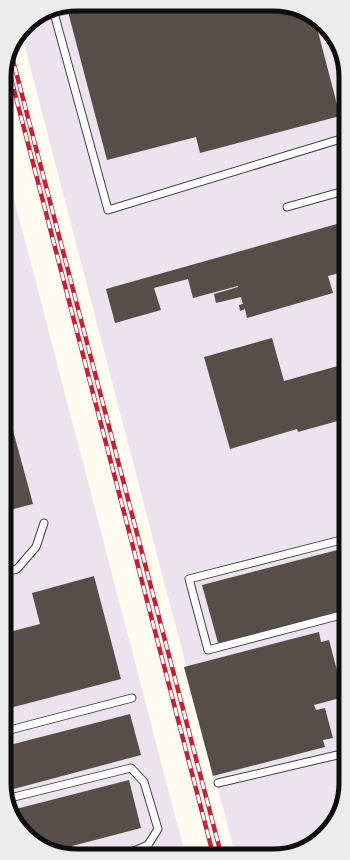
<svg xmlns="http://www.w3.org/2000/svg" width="350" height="860" font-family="'Playfair Display',serif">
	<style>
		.industrial { fill: #ebe3ed }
		.building { fill: #574e4a }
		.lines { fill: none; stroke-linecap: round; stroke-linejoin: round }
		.service-casing { stroke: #414141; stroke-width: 9 }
		.service { stroke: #fff; stroke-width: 7 }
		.rail-casing { stroke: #c32236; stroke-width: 4.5 }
		.rail { stroke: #fff; stroke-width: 3; stroke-dasharray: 9; stroke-linecap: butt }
		.rim { fill: none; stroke: #0e0e0e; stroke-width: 5 }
	</style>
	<rect width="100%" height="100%" fill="#fffbf0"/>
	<g class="industrial">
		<path d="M77,4L288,5L325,25L344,58L346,788L328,831L292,854H235L21,32L29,22Z"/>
		<path d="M4,160L185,854L63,855L29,838L6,802Z"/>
	</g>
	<g class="building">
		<path d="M77,4L288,5L315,20L340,116L200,153L196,137L107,160L67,8Z"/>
		<path d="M344,222V272L328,276L333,293L247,318L245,309L240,311L239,305L243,304L241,297L216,303L214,294L238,287V286L193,298L188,279L154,288L161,310L115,323L106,289Z"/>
		<path d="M272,338L284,381L345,364V419L298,432L297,429L230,449L204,357Z"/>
		<path d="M11,423L33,504L6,511L5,425Z"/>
		<path d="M345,436V461H344L338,438Z"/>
		<path d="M6,527L11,547L8,548L11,558L6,559Z"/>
		<path d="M345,548V610L218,643L202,585Z"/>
		<path d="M94,576L121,679L6,709V633L40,624L32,593Z"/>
		<path d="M319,632L321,642L329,640L344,697L314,705L316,710L325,708L333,738L323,740L325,747L213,776L184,667Z"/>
		<path d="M346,683V695H345L342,684Z"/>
		<path d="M130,714L141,755L6,791V746Z"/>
		<path d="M129,780L141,828L72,846L74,855H63L29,838L12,810Z"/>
	</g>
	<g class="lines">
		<g class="service-casing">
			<g id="service">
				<path d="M54,13L108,210L344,138"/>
				<path d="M287,207L344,191"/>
				<path d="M344,429H345"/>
				<path d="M345,539L189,579L208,650L345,614"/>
				<path d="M6,572L17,569L36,547L44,523"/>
				<path d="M6,731L132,698"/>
				<path d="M218,783L346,753"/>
				<path d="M344,784L346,788"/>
				<path d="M6,799L131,768L144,782L158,829L148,845L127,854"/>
			</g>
		</g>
		<use href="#service" class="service"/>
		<g class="rail-casing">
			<g id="rail">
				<path d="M10,49L221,854"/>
				<path d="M7,63L213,854"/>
			</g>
		</g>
		<use href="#rail" class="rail"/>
	</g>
	<path d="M0 0H350V860H0ZM77 11H273A66 66 0 0 1 339 77V783A66 66 0 0 1 273 849H77A66 66 0 0 1 11 783V77A66 66 0 0 1 77 11Z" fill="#ececec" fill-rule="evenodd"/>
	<path class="rim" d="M77 11H273A66 66 0 0 1 339 77V783A66 66 0 0 1 273 849H77A66 66 0 0 1 11 783V77A66 66 0 0 1 77 11Z"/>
</svg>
